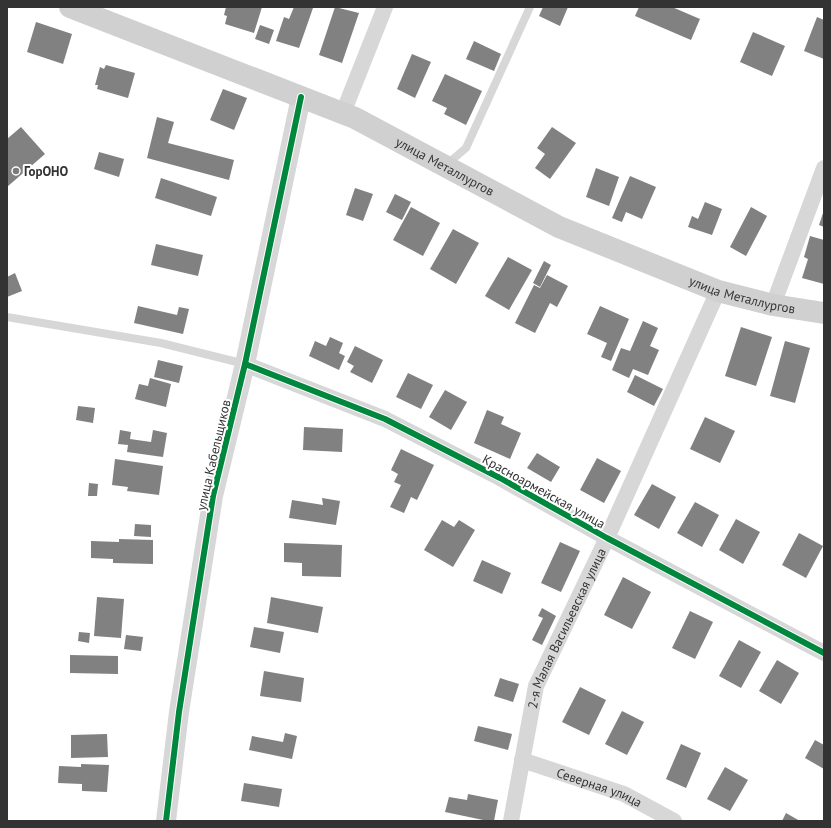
<svg xmlns="http://www.w3.org/2000/svg" width="831" height="828" font-family="'PT Sans',sans-serif">
	<style>
		.building { fill: #818181 }
		.lines { fill: none; stroke-linecap: round; stroke-linejoin: round }
		.service { stroke: #d7d7d7; stroke-width: 8 }
		.minor { stroke: #d7d7d7; stroke-width: 16 }
		.tertiary { stroke: #d7d7d7; stroke-width: 20 }
		.secondary { stroke: #d0d0d0; stroke-width: 22 }
		.cycleway-casing { stroke: #fff; stroke-width: 8 }
		.cycleway { stroke: #00873e; stroke-width: 6 }
		.poi-dot { fill: #7a7a7a; stroke: #fff; stroke-width: 1.5 }
		.labels { text-anchor: middle; stroke-width: 4; stroke-linejoin: round; paint-order: stroke }
		.street-label { font-size: 13px; fill: #333; stroke: #fff }
		.poi-label { font-size: 13px; font-weight: bold; fill: #333; stroke: #fff; text-anchor: start }
	</style>
	<rect width="100%" height="100%" fill="#fff"/>
	<g class="building">
		<path d="M226,7H262L254,33L225,24L227,16L224,15Z"/>
		<path d="M294,7H309L313,8L299,48L276,41L284,17L289,19Z"/>
		<path d="M335,7L359,13L342,63L319,55Z"/>
		<path d="M543,7H568L560,26L539,16Z"/>
		<path d="M639,7H672L700,19L691,40L635,16Z"/>
		<path d="M817,17L824,20V59L804,51Z"/>
		<path d="M36,22L72,34L63,64L27,52Z"/>
		<path d="M260,25L274,30L269,44L255,39Z"/>
		<path d="M753,32L785,46L772,76L740,62Z"/>
		<path d="M474,41L501,54L494,71L466,59Z"/>
		<path d="M412,54L431,62L415,98L397,89Z"/>
		<path d="M106,65L135,73L128,98L97,89L98,85H95L100,67L104,69Z"/>
		<path d="M445,74L482,91L466,125L444,114L447,108L432,101Z"/>
		<path d="M223,89L247,98L234,130L210,120Z"/>
		<path d="M157,117L174,122L168,143L234,160L229,180L147,158Z"/>
		<path d="M21,127L45,154L7,187V139Z"/>
		<path d="M552,127L576,143L550,179L535,168L545,154L537,148Z"/>
		<path d="M99,152L124,159L119,177L94,169Z"/>
		<path d="M596,168L619,177L609,206L586,197Z"/>
		<path d="M630,176L656,187L642,219L626,212L622,222L612,218Z"/>
		<path d="M161,178L217,197L211,216L155,198Z"/>
		<path d="M355,188L373,194L363,221L346,215Z"/>
		<path d="M395,194L411,202L402,220L386,212Z"/>
		<path d="M705,202L722,209L712,235L688,227L692,216L698,219Z"/>
		<path d="M411,207L440,223L423,256L393,240Z"/>
		<path d="M751,207L767,216L746,256L730,247Z"/>
		<path d="M823,213H824V227L819,225Z"/>
		<path d="M453,229L479,243L456,284L430,269Z"/>
		<path d="M810,236L824,240V260L823,265H824V284L802,278L808,259L804,257Z"/>
		<path d="M156,244L203,255L198,276L151,265Z"/>
		<path d="M508,257L532,270L509,310L485,296Z"/>
		<path d="M544,261L551,265L540,287L533,283Z"/>
		<path d="M15,273L22,291L7,297V277Z"/>
		<path d="M547,275L568,286L557,307L550,303L535,333L515,323L534,285L540,288Z"/>
		<path d="M138,306L177,315L179,307L189,309L183,334L134,323Z"/>
		<path d="M600,306L629,319L611,361L601,357L607,343L587,334Z"/>
		<path d="M643,321L658,328L650,346L659,350L648,375L633,369L629,378L612,370L621,348L630,351Z"/>
		<path d="M741,327L772,337L756,386L725,376Z"/>
		<path d="M330,337L343,343L339,353L345,356L339,370L309,356L315,341L326,346Z"/>
		<path d="M785,341L810,348L795,403L770,396Z"/>
		<path d="M355,346L383,360L372,383L350,372L354,366L347,362Z"/>
		<path d="M158,360L183,366L179,383L154,377Z"/>
		<path d="M408,373L433,385L421,409L396,397Z"/>
		<path d="M635,375L663,389L654,406L627,392Z"/>
		<path d="M150,378L171,384L166,407L135,399L139,384L148,386Z"/>
		<path d="M445,390L467,402L451,430L429,417Z"/>
		<path d="M78,406L95,408L93,423L76,420Z"/>
		<path d="M487,410L504,417L501,424L521,433L510,459L474,443Z"/>
		<path d="M705,417L735,431L720,463L690,449Z"/>
		<path d="M304,427L343,429L342,452L303,450Z"/>
		<path d="M120,430L131,432L130,439L151,442L153,430L167,433L163,457L127,452L128,445L118,444Z"/>
		<path d="M401,449L434,465L417,500L411,497L404,513L390,507L401,485L394,482L398,474L391,470Z"/>
		<path d="M537,453L560,467L551,482L527,468Z"/>
		<path d="M597,458L621,471L604,503L580,490Z"/>
		<path d="M115,459L163,466L159,495L127,491L128,487L112,485Z"/>
		<path d="M89,483L98,484L97,496H88Z"/>
		<path d="M652,484L676,497L659,529L634,515Z"/>
		<path d="M322,498L340,501L336,525L289,518L292,500L323,505Z"/>
		<path d="M695,502L719,515L702,547L677,533Z"/>
		<path d="M736,519L760,532L743,564L719,550Z"/>
		<path d="M442,520L454,527L459,520L475,530L453,567L424,550Z"/>
		<path d="M135,524L151,525V537L134,536Z"/>
		<path d="M799,533L823,546L806,578L782,565Z"/>
		<path d="M119,539L153,540V564L113,563V559L91,558V541L119,542Z"/>
		<path d="M560,542L580,551L561,592L541,583Z"/>
		<path d="M284,543L342,545L341,577L302,576V563L284,562Z"/>
		<path d="M482,560L511,573L502,594L473,581Z"/>
		<path d="M623,577L651,592L632,629L604,615Z"/>
		<path d="M97,597L124,599L121,638L94,636Z"/>
		<path d="M271,597L323,607L318,633L267,623Z"/>
		<path d="M542,608L556,616L542,645L532,640L543,618L538,616Z"/>
		<path d="M690,611L713,622L695,659L672,648Z"/>
		<path d="M254,627L284,632L280,653L250,647Z"/>
		<path d="M79,632L90,633L89,643L78,641Z"/>
		<path d="M126,635L143,637L141,651L124,649Z"/>
		<path d="M739,640L761,652L741,688L719,676Z"/>
		<path d="M70,655L118,656V674L70,673Z"/>
		<path d="M777,660L799,673L781,704L759,691Z"/>
		<path d="M264,671L304,678L301,702L260,696Z"/>
		<path d="M500,678L519,684L513,702L494,696Z"/>
		<path d="M580,687L606,700L589,735L562,722Z"/>
		<path d="M622,711L644,722L627,755L605,744Z"/>
		<path d="M478,726L512,734L508,750L474,741Z"/>
		<path d="M285,733L297,736L292,759L249,750L252,736L283,742Z"/>
		<path d="M107,734L108,757L71,758V735Z"/>
		<path d="M815,740L824,745V769L805,758Z"/>
		<path d="M681,744L701,753L686,788L666,779Z"/>
		<path d="M81,764L109,765L107,792L82,791V784L58,783L59,766L81,767Z"/>
		<path d="M725,767L748,780L730,811L707,799Z"/>
		<path d="M244,783L282,789L279,807L241,801Z"/>
		<path d="M468,794L498,800L494,821H488L445,812L449,797L467,800Z"/>
		<path d="M786,813L800,821H782Z"/>
	</g>
	<g class="lines">
		<g class="service">
			<path d="M446,165L466,148L530,7"/>
			<path d="M7,317L161,343L245,364"/>
		</g>
		<g class="minor">
			<path d="M343,113L385,7"/>
			<path d="M773,305L824,168"/>
			<path d="M245,364L385,419L500,478L607,538L824,653"/>
			<path id="s1" d="M522,760L624,794L674,821"/>
			<path id="s2" d="M511,821L536,686L607,538L718,291"/>
		</g>
		<path class="tertiary" d="M166,821L179,712L213,496L245,364L301,97"/>
		<path class="secondary" id="s3" d="M70,7L355,118L559,227L718,291L773,305L824,313"/>
		<g class="cycleway-casing">
			<g id="cycleway">
				<path d="M245,364L385,419L500,478L607,538L824,653"/>
				<path d="M166,821L179,712L213,496L245,364L301,97"/>
			</g>
		</g>
		<use href="#cycleway" class="cycleway"/>
	</g>
	<circle class="poi-dot" cx="16" cy="171" r="4"/>
	<g class="labels">
		<g class="street-label">
			<text dy="5" stroke="none"><textPath href="#s3" startOffset="408">улица Металлургов</textPath></text>
			<text dy="5" stroke="none"><textPath href="#s3" startOffset="733">улица Металлургов</textPath></text>
			<text transform="translate(213 455) rotate(-77)" y="5">улица Кабельщиков</text>
			<text transform="translate(544 491) rotate(29)" y="5">Красноармейская улица</text>
			<text dy="5" stroke="none"><textPath href="#s2" startOffset="202">2-я Малая Васильевская улица</textPath></text>
			<text dy="5" stroke="none"><textPath href="#s1" startOffset="82">Северная улица</textPath></text>
		</g>
		<g class="poi-label">
			<text x="24" y="176">ГорОНО</text>
		</g>
	</g>
	<rect width="831" height="828" fill="none" stroke="#333333" stroke-width="16"/>
</svg>
